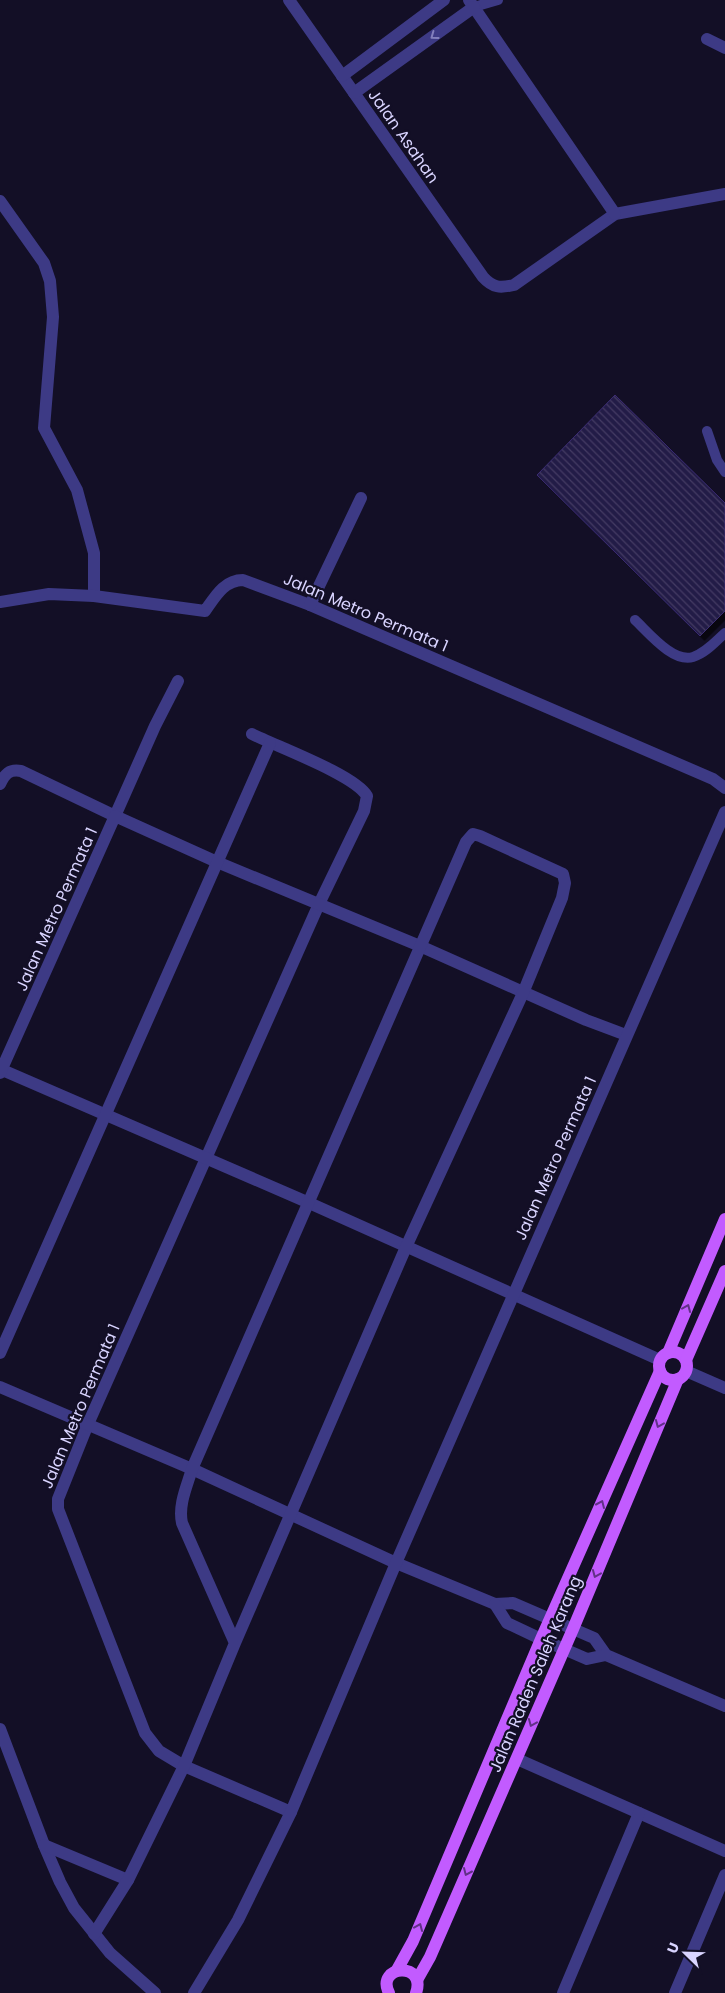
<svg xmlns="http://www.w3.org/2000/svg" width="725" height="1993" font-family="Poppins,sans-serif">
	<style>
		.building { fill: url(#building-back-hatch); stroke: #3b2d73; filter: url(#shadow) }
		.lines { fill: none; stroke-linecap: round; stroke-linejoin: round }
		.lane { stroke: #3d3a85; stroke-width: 10 }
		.street { stroke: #3d3a85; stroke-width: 12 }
		.primary { stroke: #c25bff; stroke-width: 12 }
		.oneway { stroke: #837fbc }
		.oneway2 { stroke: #623188 }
		.labels { text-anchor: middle; stroke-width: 4.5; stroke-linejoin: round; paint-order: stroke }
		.street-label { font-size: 16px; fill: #d9d4ff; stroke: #130f26 }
	</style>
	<defs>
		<pattern id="building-back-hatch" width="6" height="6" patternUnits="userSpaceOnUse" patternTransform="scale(1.25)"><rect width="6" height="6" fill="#241b47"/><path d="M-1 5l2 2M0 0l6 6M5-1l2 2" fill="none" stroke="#433b63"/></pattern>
		<filter id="shadow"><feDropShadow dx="4.5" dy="4.5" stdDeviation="0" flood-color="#0009"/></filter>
	</defs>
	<rect width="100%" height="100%" fill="#130f26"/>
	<path class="building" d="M615,395L725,503V611L700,636L537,475Z"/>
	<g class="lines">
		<g class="lane">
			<path d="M474,7L498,0"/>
			<path d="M707,431L717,460L725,472"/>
			<path d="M635,620C649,633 673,663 693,657C706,653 716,641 725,633"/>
		</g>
		<g class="street">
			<path d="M289,0L483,277C493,288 500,288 514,285L615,214L725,194"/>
			<path d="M469,0L615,214"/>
			<path d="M707,39L725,48"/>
			<path d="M342,76L444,0"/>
			<path d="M354,93L474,7"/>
			<path d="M0,201L44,263L50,281L53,317L44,428L77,490L94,553V596"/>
			<path d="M0,602L49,594L94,596L205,611C215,597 224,580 243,580L310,605L713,779L725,788"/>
			<path d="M310,605L361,498"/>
			<path d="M252,734C278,747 355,775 367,796L364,811L319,904L88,1424L58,1499V1509L145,1733L159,1751L184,1766L291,1812"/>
			<path d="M0,784C5,774 9,769 21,771L115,816L155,726L178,681"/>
			<path d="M0,1069L307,1202L660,1360"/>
			<path d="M0,1073L115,816L217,862L420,946L586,1020L626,1035"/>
			<path d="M0,1353L270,743"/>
			<path d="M686,1371L725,1388"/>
			<path d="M0,1387L192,1469L396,1563L495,1604L513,1603L587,1635L594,1638L606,1655L725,1706"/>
			<path d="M495,1604L507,1623L541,1639L587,1659L606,1655"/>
			<path d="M0,1729L44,1845L60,1882L74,1908L110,1953L155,1993"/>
			<path d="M517,1759L725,1851"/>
			<path d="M44,1845L128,1880"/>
			<path d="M94,1934L128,1880L184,1766L235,1643L406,1247L523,993L562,898L565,883L563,874L480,836L473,834L466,842L192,1469C187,1486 178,1505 182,1523L235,1643"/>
			<path d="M194,1993L238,1920L291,1812L396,1563L725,812"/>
			<path d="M563,1993L639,1813"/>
			<path d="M675,1993L725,1875"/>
		</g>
		<g class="primary">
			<circle cx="673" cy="1366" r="14"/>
			<path d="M668,1353L725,1219"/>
			<path d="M686,1360L725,1271"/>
			<path d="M397,1970L413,1941L541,1639L660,1371"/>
			<path d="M417,1980L430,1957L573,1629L678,1379"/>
			<path d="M389,1993C375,1965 427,1961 416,1993"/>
		</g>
	</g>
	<defs><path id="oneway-chevron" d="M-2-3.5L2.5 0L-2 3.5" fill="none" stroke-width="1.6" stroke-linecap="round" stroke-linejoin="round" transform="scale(1.25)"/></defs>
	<use class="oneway" href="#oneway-chevron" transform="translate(434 36) rotate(144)"/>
	<g class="oneway2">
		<use href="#oneway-chevron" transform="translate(687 1308) rotate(-67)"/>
		<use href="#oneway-chevron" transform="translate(659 1424) rotate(113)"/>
		<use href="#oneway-chevron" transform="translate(601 1504) rotate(-66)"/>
		<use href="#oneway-chevron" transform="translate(596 1574) rotate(113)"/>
		<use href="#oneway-chevron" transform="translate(532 1723) rotate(113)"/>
		<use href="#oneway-chevron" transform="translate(467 1872) rotate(114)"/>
		<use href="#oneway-chevron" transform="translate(419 1927) rotate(-67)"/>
	</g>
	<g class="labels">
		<g class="street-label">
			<text transform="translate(404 136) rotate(55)" y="6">Jalan Asahan</text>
			<text transform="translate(366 612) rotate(23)" y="6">Jalan Metro Permata 1</text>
			<text transform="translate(56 909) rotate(-66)" y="6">Jalan Metro Permata 1</text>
			<text transform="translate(555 1158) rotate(-66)" y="6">Jalan Metro Permata 1</text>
			<text transform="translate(80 1406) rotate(-67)" y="6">Jalan Metro Permata 1</text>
			<text transform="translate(535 1674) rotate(-67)" y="6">Jalan Raden Saleh Karang</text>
		</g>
	</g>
	<g transform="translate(685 1953) rotate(293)" stroke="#130f26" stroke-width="4" paint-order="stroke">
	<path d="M0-4L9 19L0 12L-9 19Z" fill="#d9d4ff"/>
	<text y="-8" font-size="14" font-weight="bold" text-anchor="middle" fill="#d9d4ff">U</text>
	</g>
</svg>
